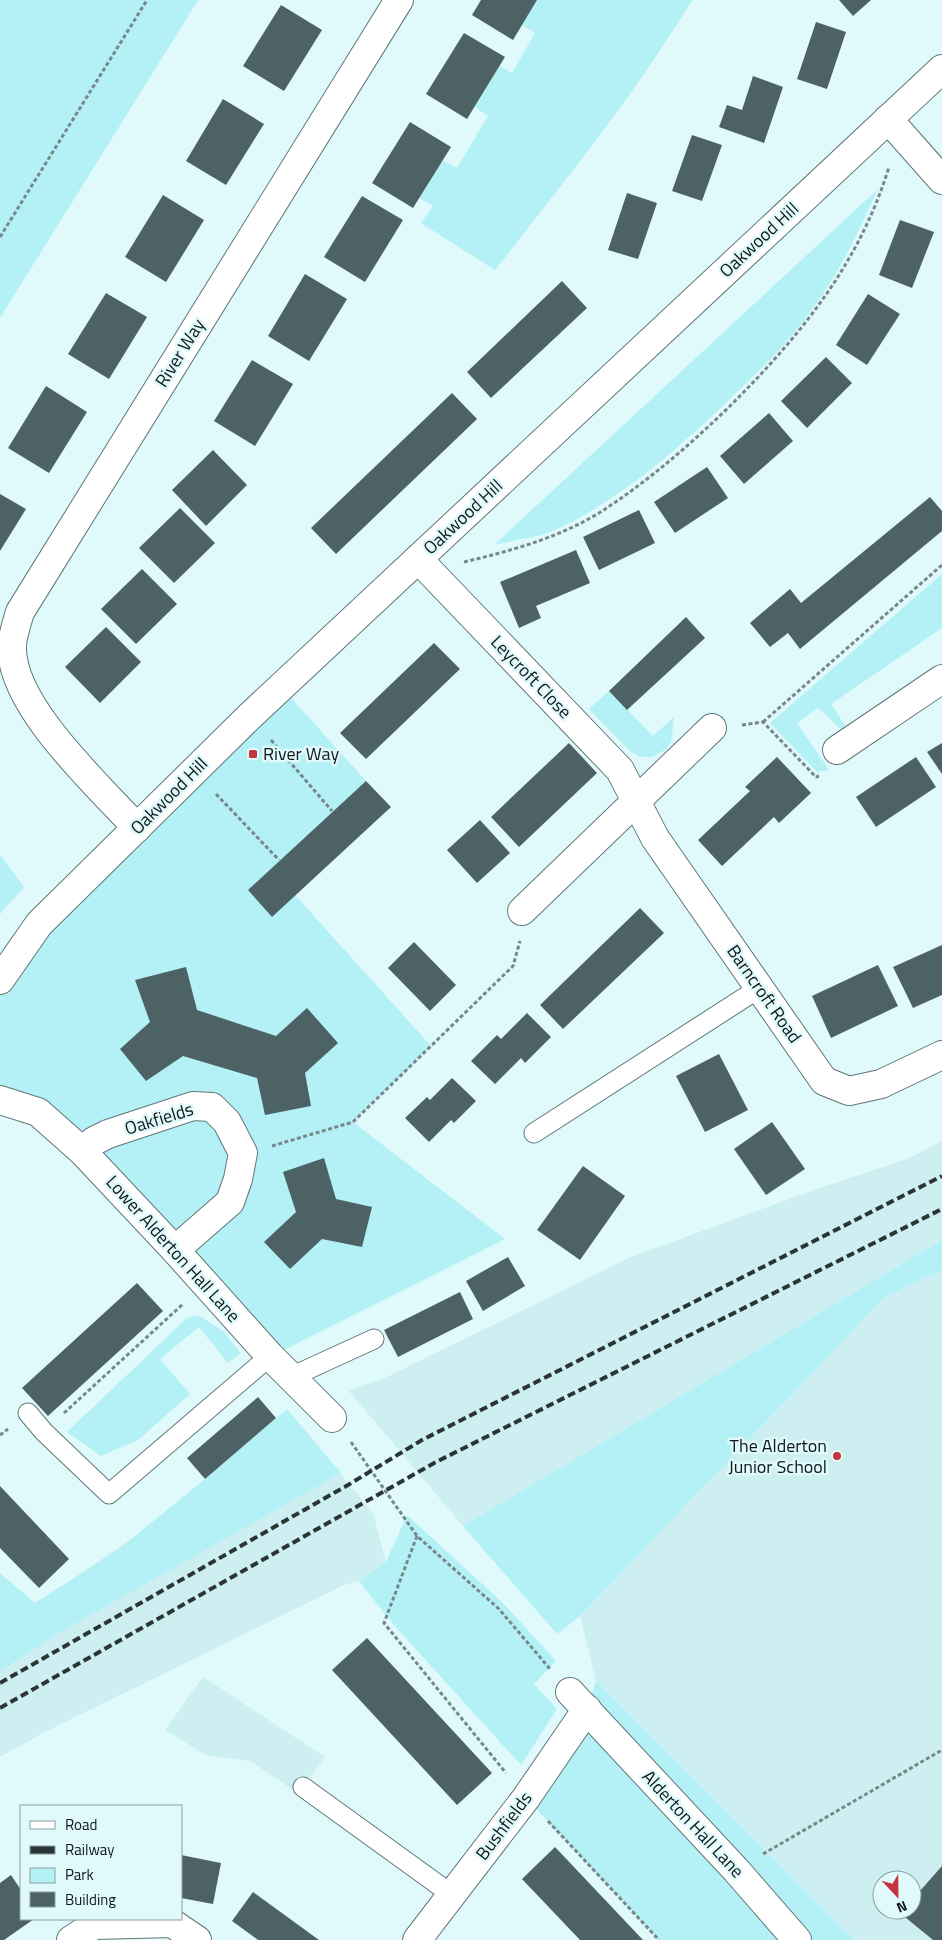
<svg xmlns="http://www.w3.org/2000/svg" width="942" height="1940" font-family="'Titillium Web',sans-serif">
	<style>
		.built { fill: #cdeff2; fill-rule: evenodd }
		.green { fill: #b3f1f6 }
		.building { fill: #4d6264 }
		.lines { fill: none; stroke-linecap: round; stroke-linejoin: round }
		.service-casing { stroke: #607677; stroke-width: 21 }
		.minor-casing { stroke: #607677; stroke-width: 30 }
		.tertiary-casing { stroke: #607677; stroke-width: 30 }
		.path { stroke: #78888a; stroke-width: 3; stroke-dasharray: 4 2.5; stroke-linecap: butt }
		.service { stroke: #fff; stroke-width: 19 }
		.minor { stroke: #fff; stroke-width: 28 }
		.tertiary { stroke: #fff; stroke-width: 28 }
		.rail { stroke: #2b3536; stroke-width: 4; stroke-dasharray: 8 4; stroke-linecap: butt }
		.poi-dot { fill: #c4343c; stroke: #e0f9fb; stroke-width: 2 }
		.labels { text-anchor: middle; stroke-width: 5; stroke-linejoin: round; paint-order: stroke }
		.street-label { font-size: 18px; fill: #101819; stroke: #e0f9fb }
		.poi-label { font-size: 18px; fill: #101819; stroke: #e0f9fb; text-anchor: start }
	</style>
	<rect width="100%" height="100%" fill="#e0f9fb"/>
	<g class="built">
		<path d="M942,1141V1240L463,1526L349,1391L389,1376L631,1257L814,1190L910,1158Z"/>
		<path d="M942,1270V1940H854L596,1681L580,1616L885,1297ZM882,1880H912V1910H882Z"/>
		<path d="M300,1425L373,1513L386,1562L359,1581L344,1585L45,1732L0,1757V1628Z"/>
		<path d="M203,1677L325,1757L298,1793L250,1761L206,1755L165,1730Z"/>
	</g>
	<g class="green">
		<path d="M0,0H198L0,318Z"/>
		<path d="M537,0H692C634,96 564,182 495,270L421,223L433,206L419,198L442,160L457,168L488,116L475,107L500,66L512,73L535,33L522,25Z"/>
		<path d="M877,190C857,239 831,287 798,328C778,353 755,375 732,397C679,448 621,500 553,531C536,538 513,540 494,545Z"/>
		<path d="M942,574V628L831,704L848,730L843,731L818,708L797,723L829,770L817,772L770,723Z"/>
		<path d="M284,690L366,781L248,890L272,916L295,895L431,1046L353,1122L505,1239L276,1354L183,1251L244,1177L212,1101L82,1145L0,1094V993L7,976Z"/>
		<path d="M609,691L653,736L674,717L671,743L665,750L652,757H640L630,751L589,709Z"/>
		<path d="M0,855L24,887L0,914Z"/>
		<path d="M212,1107L238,1179L175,1250L82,1151Z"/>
		<path d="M942,1240V1270L885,1297L580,1616L557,1634L463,1526Z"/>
		<path d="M198,1315L223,1331L241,1353L228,1363L199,1327L160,1359L190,1394L138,1440L101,1456L67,1432L187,1318Z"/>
		<path d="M287,1409L341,1473L57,1634L0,1671V1573L35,1603L118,1550L205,1479Z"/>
		<path d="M407,1515L504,1604L556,1661L534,1684L557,1709L521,1765L393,1624L359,1581L386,1562Z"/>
		<path d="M596,1681L854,1940H659L526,1798L587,1709Z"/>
	</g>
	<g class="building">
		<path d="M481,0H537L513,40L472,15Z"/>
		<path d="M839,0H871L853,16Z"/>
		<path d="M281,5L322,30L284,91L243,66Z"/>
		<path d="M816,22L846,32L827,89L797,79Z"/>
		<path d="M464,33L505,57L467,119L426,94Z"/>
		<path d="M753,76L783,87L764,143L719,127L727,105L742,110Z"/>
		<path d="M223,99L264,124L226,185L186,161Z"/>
		<path d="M410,122L451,147L413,208L372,183Z"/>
		<path d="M692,135L722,145L702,201L672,191Z"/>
		<path d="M627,193L657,203L638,259L608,250Z"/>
		<path d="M163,195L204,220L166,282L125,257Z"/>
		<path d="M362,196L403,220L365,282L324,257Z"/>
		<path d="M900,220L934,232L912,288L879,275Z"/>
		<path d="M305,274L347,299L309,361L268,336Z"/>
		<path d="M562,281L587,308L491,398L467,372Z"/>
		<path d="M106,293L147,317L109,379L68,354Z"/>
		<path d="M868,294L900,314L867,365L836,345Z"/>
		<path d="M826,357L852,383L807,428L781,401Z"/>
		<path d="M252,360L293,384L255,446L214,421Z"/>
		<path d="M46,386L87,412L49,473L8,448Z"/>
		<path d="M452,393L477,419L336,554L311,528Z"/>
		<path d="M769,413L793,441L744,484L720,456Z"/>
		<path d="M213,450L247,485L206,526L172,490Z"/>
		<path d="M707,467L728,498L675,533L654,502Z"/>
		<path d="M0,494L26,509L0,551Z"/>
		<path d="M930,497L942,511V531L800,649L788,633L770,647L750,623L790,589L801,603Z"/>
		<path d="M180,508L215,543L174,583L139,548Z"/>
		<path d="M639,510L655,543L599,570L583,537Z"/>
		<path d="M576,550L590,583L536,606L541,618L519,628L500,582Z"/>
		<path d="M142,569L177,604L136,644L101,609Z"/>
		<path d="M686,617L705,638L627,710L609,691Z"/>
		<path d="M106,627L141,662L100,703L65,667Z"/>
		<path d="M434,643L460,669L366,759L340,733Z"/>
		<path d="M569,743L597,773L519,847L491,817Z"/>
		<path d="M942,743V774L927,752Z"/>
		<path d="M777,757L811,793L779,823L774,817L722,866L698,840L750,791L745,787Z"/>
		<path d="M916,757L936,787L876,827L856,797Z"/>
		<path d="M366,781L391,807L272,917L248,890Z"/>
		<path d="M480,820L510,853L477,883L447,850Z"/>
		<path d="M640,908L664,933L563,1029L540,1005Z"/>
		<path d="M414,942L456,985L430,1011L388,968Z"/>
		<path d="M942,945V995L913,1008L893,967Z"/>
		<path d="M878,965L898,1006L831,1038L812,996Z"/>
		<path d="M186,967L197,1010L276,1036L307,1008L338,1043L305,1073L311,1106L265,1115L257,1078L183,1056L146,1081L120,1049L150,1022L135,980Z"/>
		<path d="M527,1013L551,1037L525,1063L521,1058L495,1084L471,1061L497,1035L501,1039Z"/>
		<path d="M719,1054L748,1110L705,1132L676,1076Z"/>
		<path d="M452,1078L476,1101L454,1123L451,1120L429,1142L405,1118L427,1097L430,1100Z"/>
		<path d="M772,1122L805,1169L766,1195L734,1149Z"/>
		<path d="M324,1158L336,1199L372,1207L362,1247L322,1239L290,1269L264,1242L296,1212L283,1172Z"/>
		<path d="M583,1166L625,1196L580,1260L537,1230Z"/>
		<path d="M508,1257L525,1286L483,1311L466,1281Z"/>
		<path d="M137,1283L163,1311L48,1416L22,1388Z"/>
		<path d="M460,1292L473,1319L398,1357L384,1330Z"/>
		<path d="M258,1397L276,1418L205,1479L187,1458Z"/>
		<path d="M0,1486L69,1559L39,1588L0,1548Z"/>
		<path d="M367,1638L492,1773L457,1805L332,1670Z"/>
		<path d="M555,1847L643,1940H580L522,1879Z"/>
		<path d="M181,1855L221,1863L213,1904L181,1898Z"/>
		<path d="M942,1866V1940H933L900,1913L903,1910H912V1900Z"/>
		<path d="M11,1875L21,1890V1919H34L4,1940H0V1883Z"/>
		<path d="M253,1892L319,1940H258L232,1921Z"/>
	</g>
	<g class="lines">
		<g class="service-casing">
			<g id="service">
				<path d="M534,1133L761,987"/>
				<path d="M291,1377L374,1339"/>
				<path d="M28,1413L44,1432L109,1494L270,1356"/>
				<path d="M303,1787L451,1894"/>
			</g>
		</g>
		<g class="minor-casing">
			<g id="minor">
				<path d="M888,119L942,180"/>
				<path d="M418,559L620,770L655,838L824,1081L849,1091L881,1084L942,1055"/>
				<path d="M837,750L942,679"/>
				<path d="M137,828C99,786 9,705 12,645C13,634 17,622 20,612L399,0"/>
				<path d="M522,911L712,728"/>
				<path d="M0,1100L38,1112L82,1151L175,1250L270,1356L332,1418"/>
				<path d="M82,1151L94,1141L108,1134L193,1106L212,1107L227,1122L243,1153L238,1179L230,1202L175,1250"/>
				<path d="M570,1692L736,1870L797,1940"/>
				<path d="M71,1940L94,1925L172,1923L197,1940"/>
				<path d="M417,1940L526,1798L587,1709"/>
			</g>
		</g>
		<g class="tertiary-casing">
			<path id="tertiary" d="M0,980L39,924L250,716L942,69"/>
		</g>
		<g class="path">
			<path d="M0,237L147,0"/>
			<path d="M464,562C510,551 558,538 599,513C646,483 690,445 730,406C801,335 859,264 889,167"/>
			<path d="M763,722L942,565"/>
			<path d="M742,725L763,722L816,777L819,776"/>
			<path d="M271,740L332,811"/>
			<path d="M216,794L279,860"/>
			<path d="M272,1146L353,1122L513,966L520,941"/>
			<path d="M64,1413L183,1304"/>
			<path d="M0,1435L8,1429"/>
			<path d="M351,1442L417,1536L499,1609L550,1669"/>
			<path d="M417,1536L384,1623L506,1773"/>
			<path d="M548,1821L659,1940"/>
			<path d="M763,1854L942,1750"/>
		</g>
		<use href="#service" class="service"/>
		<use href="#minor" class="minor"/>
		<use href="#tertiary" class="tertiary"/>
		<g class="rail">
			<path d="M0,1683L348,1485L422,1440L942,1176"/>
			<path d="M0,1708L436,1462L942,1209"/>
		</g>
	</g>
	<g class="poi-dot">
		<rect x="248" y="749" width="10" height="10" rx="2.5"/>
		<circle cx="837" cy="1456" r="5"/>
	</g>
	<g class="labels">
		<g class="street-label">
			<text transform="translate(759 240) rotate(-43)" y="6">Oakwood Hill</text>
			<text transform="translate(180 353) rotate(-58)" y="6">River Way</text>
			<text transform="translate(463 517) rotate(-43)" y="6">Oakwood Hill</text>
			<text transform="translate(531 677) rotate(46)" y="6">Leycroft Close</text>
			<text transform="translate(169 796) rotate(-45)" y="6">Oakwood Hill</text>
			<text transform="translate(764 994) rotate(55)" y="6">Barncroft Road</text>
			<text transform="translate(159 1119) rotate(-17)" y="6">Oakfields</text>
			<text transform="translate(173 1249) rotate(48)" y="6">Lower Alderton Hall Lane</text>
			<text transform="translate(693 1824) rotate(47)" y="6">Alderton Hall Lane</text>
			<text transform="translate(504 1826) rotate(-53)" y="6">Bushfields</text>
		</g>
		<g class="poi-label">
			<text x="263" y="760">River Way</text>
			<text x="827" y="1452" text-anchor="end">The Alderton<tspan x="827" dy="21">Junior School</tspan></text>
		</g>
	</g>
	<rect x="20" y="1805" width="162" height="115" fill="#e0f9fb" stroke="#8d9fa1"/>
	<rect x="30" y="1821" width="25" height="8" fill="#ffffff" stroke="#8d9fa1"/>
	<text x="65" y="1830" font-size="15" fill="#101819">Road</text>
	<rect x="30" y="1846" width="25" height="8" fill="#2b3536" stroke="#8d9fa1"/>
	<text x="65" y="1855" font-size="15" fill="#101819">Railway</text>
	<rect x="30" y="1868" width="25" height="15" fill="#b3f1f6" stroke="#8d9fa1"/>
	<text x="65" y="1880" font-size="15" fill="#101819">Park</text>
	<rect x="30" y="1892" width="25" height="15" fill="#4d6264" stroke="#8d9fa1"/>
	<text x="65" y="1905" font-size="15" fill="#101819">Building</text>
	<g transform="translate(897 1895) rotate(158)"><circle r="24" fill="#e0f9fb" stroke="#8d9fa1"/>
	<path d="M0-4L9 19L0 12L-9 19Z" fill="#c4343c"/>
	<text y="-8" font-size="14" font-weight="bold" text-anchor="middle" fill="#101819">N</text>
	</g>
</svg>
